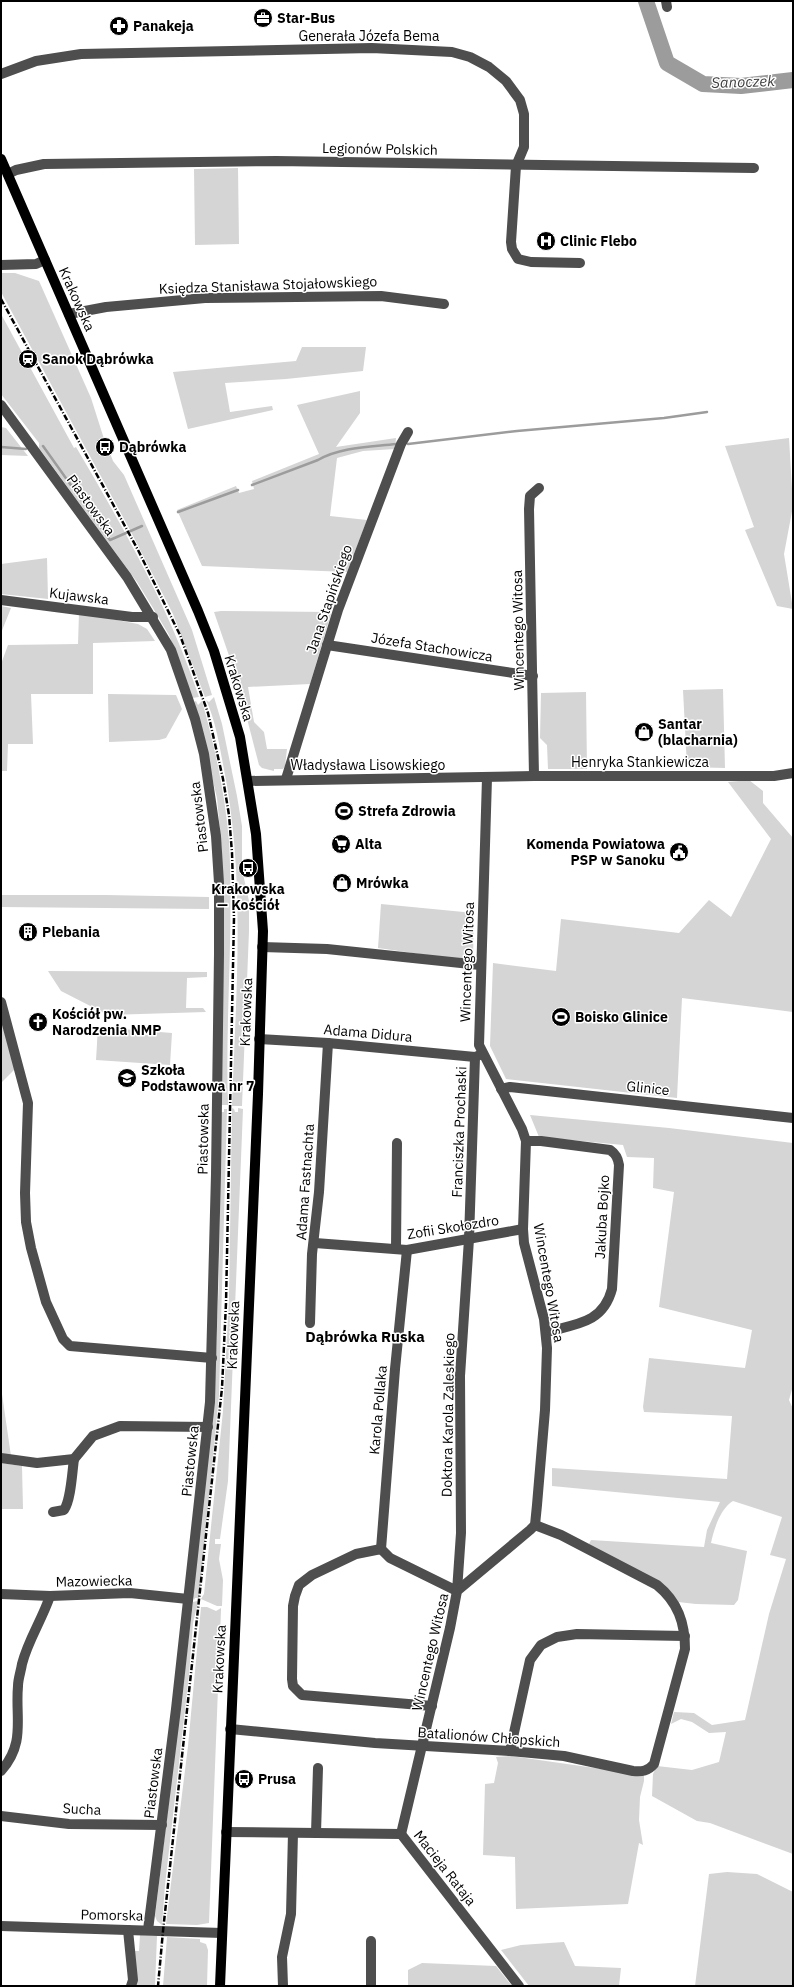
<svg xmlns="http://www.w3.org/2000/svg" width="794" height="1987" font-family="'IBM Plex Sans',sans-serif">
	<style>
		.green { fill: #d5d5d5 }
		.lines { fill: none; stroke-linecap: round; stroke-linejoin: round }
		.stream { stroke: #9c9c9c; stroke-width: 2.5 }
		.river { stroke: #9c9c9c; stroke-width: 16 }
		.minor { stroke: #4e4e4e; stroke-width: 10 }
		.major { stroke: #000; stroke-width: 10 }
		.rail { stroke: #000; stroke-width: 2.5; stroke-dasharray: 6 2 1 2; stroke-linecap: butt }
		.labels { text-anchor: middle; stroke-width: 3; stroke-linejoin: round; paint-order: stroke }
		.poi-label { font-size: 14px; font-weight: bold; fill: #000; stroke: #fff; text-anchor: start }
		.street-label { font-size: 14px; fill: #000; stroke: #fff }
		.water-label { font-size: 15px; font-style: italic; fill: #3d3d3d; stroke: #fff }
		.neighbourhood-label { font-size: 15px; font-weight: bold; fill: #000; stroke: #fff }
	</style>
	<rect width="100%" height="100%" fill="#fff"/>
	<g class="green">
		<path d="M238,168L239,244L195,245L194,169Z"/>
		<path d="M1,273H15L39,281L91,398L105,442L100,445L102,450L108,448L113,461L124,475L192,630L212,695L205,697L173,614L130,530L1,292Z"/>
		<path d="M1,314L74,448L76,447C123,527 170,609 199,697L192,698L169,635L153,608L137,582L39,448V443L1,394Z"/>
		<path d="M302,347H366L363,371L286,379L225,383L230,412L272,406L273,410L188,429L173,372L296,361Z"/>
		<path d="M360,391V413L336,447L396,438L395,449L363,451L337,458L330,516L367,520L347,572L202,566L177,510L236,486L239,493L254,489L252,481L319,454L297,405Z"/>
		<path d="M1,427L6,428L28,456L1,455Z"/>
		<path d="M789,438L793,506L784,554L793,609L777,606L745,530L754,527L725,446Z"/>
		<path d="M47,558L48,599L1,594V564Z"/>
		<path d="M1,606L11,608L1,633Z"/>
		<path d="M221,611L328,612L331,614L310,684L248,687L254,722L264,732L267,749H287L285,766L283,769H274V771L262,768L259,765L236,676L214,612Z"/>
		<path d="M79,613L138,624L147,629L155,641L93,643V694H31L33,744H8L7,771H1V664L8,645L78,644Z"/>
		<path d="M723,689L725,768L687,767L683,690Z"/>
		<path d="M586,692L587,769H548L547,745L540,738L541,693Z"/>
		<path d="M108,694L176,695L182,709L166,738L159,740L109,742Z"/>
		<path d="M214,697L222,724L237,796L242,826V867L240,868V874H243L249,901V931L242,1106H232C236,992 246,876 223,764C219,743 215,719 206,700L209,702Z"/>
		<path d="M196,701L198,705L202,701C215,747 225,794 229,841C234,929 225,1017 228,1105H220L222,853L217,798L194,702Z"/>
		<path d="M749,780L763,791V803L793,838V1012L682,998L677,1098L506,1079L490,1046L493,963L556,971L561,919L679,933L709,900L731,917L771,839L728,782Z"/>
		<path d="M1,895H106L209,897V909L1,907Z"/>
		<path d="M381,904L474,913L473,959L468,961L378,948Z"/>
		<path d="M48,971L207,972V977L187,978L186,1008H203L206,1012L108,1015L61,991Z"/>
		<path d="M1,1014L16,1068L1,1083Z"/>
		<path d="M98,1027L172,1033L170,1065L96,1060Z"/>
		<path d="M232,1108L234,1109L235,1112H238V1108L243,1109L228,1481L220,1539H215V1544H221L219,1559L223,1580L222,1606H217L201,1599L204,1594L223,1411L229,1299Z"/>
		<path d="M224,1109H227L219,1395L199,1598H195L194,1600L193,1597L215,1378L219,1277L221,1112H224Z"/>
		<path d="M530,1115L669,1128L793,1143V1386L789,1400L793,1409V1854L710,1823L697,1821L652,1796L653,1774L657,1766L692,1770L719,1762L726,1732L709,1733L692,1722L681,1719L671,1724L674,1712L694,1713L712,1725L745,1720L769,1614L786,1559L770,1555L782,1517L733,1501C720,1509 714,1529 711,1543L747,1551L738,1600L734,1605L696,1604L678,1602L589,1544L591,1540L704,1547L707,1530L720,1502L552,1486V1468L727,1479L732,1416L644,1412L643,1407L649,1358L745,1368L752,1330L659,1307L674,1192L653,1188L654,1158L627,1157L623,1145L539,1137Z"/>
		<path d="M1,1394H2L11,1456L1,1454Z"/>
		<path d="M1,1463L22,1466L23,1509H1Z"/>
		<path d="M197,1601L198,1602L193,1623L189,1675L165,1885L162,1925L157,1921L155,1916L193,1602Z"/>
		<path d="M201,1607H207L216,1611L221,1608V1610L209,1923L197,1925L166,1924L188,1746Z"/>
		<path d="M511,1756L644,1775V1781L640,1797L639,1820L643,1845L639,1843L628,1904L516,1909L515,1857L483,1855L485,1784L494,1783L498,1763L496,1757Z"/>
		<path d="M727,1872L757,1874L793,1892V1986H695L709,1874Z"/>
		<path d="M140,1935L157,1936L155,1986H135L131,1951H139Z"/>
		<path d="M167,1937L200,1939V1942L206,1944L208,1950L207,1986H163Z"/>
		<path d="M564,1942L575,1966L621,1968L619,1986H529L501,1950L521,1945Z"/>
		<path d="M422,1963L496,1966L512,1986H408V1970Z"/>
	</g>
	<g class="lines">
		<g class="stream">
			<path d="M408,444L517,431L664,418L707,412"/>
			<path d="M43,446L110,540L142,526"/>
			<path d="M1,447L26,449"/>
			<path d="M252,485L318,460C341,447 370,447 396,444"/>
			<path d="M178,512L238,490"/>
		</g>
		<path class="river" d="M646,1L667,63L703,84L741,86L793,80"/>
		<g class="minor">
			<path d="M666,1L667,7"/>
			<path d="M1,74L36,61L81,54L372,48L452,52L470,57L489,67L506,81L520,100L524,114V147L516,166L511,242L512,249L518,259L531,262L580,263"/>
			<path d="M8,174L16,170L44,164L276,161L754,168"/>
			<path d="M1,265L36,264L45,260"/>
			<path d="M69,314L106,307L205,298L381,296L444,304"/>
			<path d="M1,405L127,577L171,650L195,719L204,754L216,836L219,883V954L216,1174L210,1402L176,1709L148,1930"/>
			<path d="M1,600L132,617H153"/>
			<path d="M327,645L533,676"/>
			<path d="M534,776L529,509L530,496L539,488"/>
			<path d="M286,779L338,610L401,444L408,432"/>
			<path d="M248,781L534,776H774L793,773"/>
			<path d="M262,947L327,949L480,965"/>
			<path d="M1,1002L28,1103L25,1193L26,1222L31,1248L46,1302L63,1339L70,1346L212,1358"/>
			<path d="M259,1039L328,1043L475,1057"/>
			<path d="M501,1089L510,1087L793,1118"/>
			<path d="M526,1141H541L610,1150C616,1154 618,1158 619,1165L612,1289C603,1323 577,1324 546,1332"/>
			<path d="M315,1243L407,1250L523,1229"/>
			<path d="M396,1248L397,1143"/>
			<path d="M310,1323L312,1254L319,1192L328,1043"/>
			<path d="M1,1458L37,1463L74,1459L93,1436L120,1426L208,1427"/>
			<path d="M53,1512L64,1510C71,1500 72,1473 74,1459"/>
			<path d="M381,1549L395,1369L407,1250"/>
			<path d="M1,1594L50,1596L130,1593L188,1599"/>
			<path d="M432,1706L302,1695L293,1686L292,1679L293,1606L295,1596L299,1585L312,1575L356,1554L381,1549L390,1558L457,1591L461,1533L460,1376L469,1239L475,1057L482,1054"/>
			<path d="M230,1729L375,1743L510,1751L564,1756L633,1771C642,1772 648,1771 654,1764L685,1649C685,1623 678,1602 657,1585L561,1535L535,1525"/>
			<path d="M510,1751L530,1660L541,1645L557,1637L577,1634L685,1636"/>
			<path d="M1,1771C26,1743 15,1718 18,1686C18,1679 21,1671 22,1664C28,1640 42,1620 50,1596"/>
			<path d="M1,1816L69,1824L162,1825"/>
			<path d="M226,1832L401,1834"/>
			<path d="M316,1833L318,1768"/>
			<path d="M401,1834L450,1628L457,1591L530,1530L535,1525L537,1505L545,1410L547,1348L544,1319L524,1243L523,1229L526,1141L522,1129L479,1045L487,778"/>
			<path d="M401,1834L519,1986"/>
			<path d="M1,1926L222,1933"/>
			<path d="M128,1930L133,1980L131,1986"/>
			<path d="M371,1941V1986"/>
			<path d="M283,1986L282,1957L291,1914L293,1833"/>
		</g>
		<path class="major" d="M1,159L198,611L214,651L240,737L256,834L263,931L258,1094L220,1986"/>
		<path class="rail" d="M1,299L138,550L180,635L208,713L223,779L229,815L232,853L234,918L226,1303L222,1388L163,1931L158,1986"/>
	</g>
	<defs>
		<g id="office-disc" transform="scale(1)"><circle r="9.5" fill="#000" stroke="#fff"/><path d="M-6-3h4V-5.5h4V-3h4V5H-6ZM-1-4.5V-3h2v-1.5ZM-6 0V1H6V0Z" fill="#fff"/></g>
		<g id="pharmacy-disc" transform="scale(1)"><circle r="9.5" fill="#000" stroke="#fff"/><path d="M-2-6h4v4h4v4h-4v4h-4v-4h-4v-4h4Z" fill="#fff"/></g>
		<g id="hospital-disc" transform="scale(1)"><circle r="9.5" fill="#000" stroke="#fff"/><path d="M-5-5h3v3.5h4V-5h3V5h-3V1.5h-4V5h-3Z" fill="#fff"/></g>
		<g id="station-disc" transform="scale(1)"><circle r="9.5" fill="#000" stroke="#fff"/><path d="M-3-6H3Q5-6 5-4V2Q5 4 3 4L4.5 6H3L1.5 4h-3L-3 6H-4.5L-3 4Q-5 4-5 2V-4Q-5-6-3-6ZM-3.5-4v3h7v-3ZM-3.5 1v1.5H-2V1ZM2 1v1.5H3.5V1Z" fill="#fff"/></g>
		<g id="bus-disc" transform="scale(1)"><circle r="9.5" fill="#000" stroke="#fff"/><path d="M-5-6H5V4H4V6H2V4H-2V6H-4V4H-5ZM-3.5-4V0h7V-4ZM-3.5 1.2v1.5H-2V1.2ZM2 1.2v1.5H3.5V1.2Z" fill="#fff"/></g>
		<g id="shop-disc" transform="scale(1)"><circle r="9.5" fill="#000" stroke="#fff"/><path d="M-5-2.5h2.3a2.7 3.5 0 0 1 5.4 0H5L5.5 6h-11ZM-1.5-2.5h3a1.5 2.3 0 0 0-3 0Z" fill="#fff"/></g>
		<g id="stadium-disc" transform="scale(1)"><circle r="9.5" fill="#000" stroke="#fff"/><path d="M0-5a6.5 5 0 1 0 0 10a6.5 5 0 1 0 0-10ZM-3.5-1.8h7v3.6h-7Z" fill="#fff"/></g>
		<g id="supermarket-disc" transform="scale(1)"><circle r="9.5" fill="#000" stroke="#fff"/><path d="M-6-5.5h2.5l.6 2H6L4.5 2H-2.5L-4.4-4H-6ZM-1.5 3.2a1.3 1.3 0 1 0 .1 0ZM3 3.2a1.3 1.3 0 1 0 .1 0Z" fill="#fff"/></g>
		<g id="civic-disc" transform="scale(1)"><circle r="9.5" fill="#000" stroke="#fff"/><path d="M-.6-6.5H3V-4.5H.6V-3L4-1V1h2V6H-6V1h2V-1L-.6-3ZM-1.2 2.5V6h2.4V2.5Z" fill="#fff"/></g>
		<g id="building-disc" transform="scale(1)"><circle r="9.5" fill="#000" stroke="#fff"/><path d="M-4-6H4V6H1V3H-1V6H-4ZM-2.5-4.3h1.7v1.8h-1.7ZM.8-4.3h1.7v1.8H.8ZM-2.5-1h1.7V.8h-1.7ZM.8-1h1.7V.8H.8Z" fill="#fff"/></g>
		<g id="church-disc" transform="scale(1)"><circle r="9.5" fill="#000" stroke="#fff"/><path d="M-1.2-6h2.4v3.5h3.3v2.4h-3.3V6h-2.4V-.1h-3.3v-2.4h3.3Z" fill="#fff"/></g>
		<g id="school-disc" transform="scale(1)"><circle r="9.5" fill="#000" stroke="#fff"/><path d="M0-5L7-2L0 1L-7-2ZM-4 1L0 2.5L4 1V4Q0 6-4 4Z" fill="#fff"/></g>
	</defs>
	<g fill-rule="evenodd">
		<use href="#office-disc" x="263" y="18"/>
		<use href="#pharmacy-disc" x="119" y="26"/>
		<use href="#hospital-disc" x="546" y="241"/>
		<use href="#station-disc" x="28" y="359"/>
		<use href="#bus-disc" x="105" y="447"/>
		<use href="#shop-disc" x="644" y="732"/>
		<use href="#stadium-disc" x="344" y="811"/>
		<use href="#supermarket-disc" x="341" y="844"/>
		<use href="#civic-disc" x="679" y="852"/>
		<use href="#bus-disc" x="248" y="868"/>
		<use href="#shop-disc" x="342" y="883"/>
		<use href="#building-disc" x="28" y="932"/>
		<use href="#stadium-disc" x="561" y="1017"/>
		<use href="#church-disc" x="38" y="1022"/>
		<use href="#school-disc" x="127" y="1078"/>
		<use href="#bus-disc" x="244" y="1779"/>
	</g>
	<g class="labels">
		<g class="poi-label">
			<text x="277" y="23">Star-Bus</text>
			<text x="133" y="31">Panakeja</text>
			<text x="560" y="246">Clinic Flebo</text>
			<text x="42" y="364">Sanok Dąbrówka</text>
			<text x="119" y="452">Dąbrówka</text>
			<text x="658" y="729">Santar<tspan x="658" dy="16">(blacharnia)</tspan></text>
			<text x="358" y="816">Strefa Zdrowia</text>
			<text x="355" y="849">Alta</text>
			<text x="665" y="849" text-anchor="end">Komenda Powiatowa<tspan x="665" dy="16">PSP w Sanoku</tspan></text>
			<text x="356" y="888">Mrówka</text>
			<text x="248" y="894" text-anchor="middle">Krakowska<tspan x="248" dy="16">— Kościół</tspan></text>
			<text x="42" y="937">Plebania</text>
			<text x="52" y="1019">Kościół pw.<tspan x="52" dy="16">Narodzenia NMP</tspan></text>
			<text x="575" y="1022">Boisko Glinice</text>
			<text x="141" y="1075">Szkoła<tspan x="141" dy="16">Podstawowa nr 7</tspan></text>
			<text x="258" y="1784">Prusa</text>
		</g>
		<g class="street-label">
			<text x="369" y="41">Generała Józefa Bema</text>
			<text transform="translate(380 149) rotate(1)" y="5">Legionów Polskich</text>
			<text transform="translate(268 285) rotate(-2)" y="5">Księdza Stanisława Stojałowskiego</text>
			<text transform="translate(77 299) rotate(66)" y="5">Krakowska</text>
			<text transform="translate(91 505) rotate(54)" y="5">Piastowska</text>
			<text transform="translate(79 596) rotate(7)" y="5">Kujawska</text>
			<text transform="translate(329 599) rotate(-71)" y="5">Jana Stapińskiego</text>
			<text transform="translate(518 630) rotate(-91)" y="5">Wincentego Witosa</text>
			<text transform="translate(432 647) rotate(9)" y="5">Józefa Stachowicza</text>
			<text transform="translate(239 688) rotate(73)" y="5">Krakowska</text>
			<text x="640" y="767">Henryka Stankiewicza</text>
			<text x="368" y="770">Władysława Lisowskiego</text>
			<text transform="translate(199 817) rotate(-97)" y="5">Piastowska</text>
			<text transform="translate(467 962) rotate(-88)" y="5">Wincentego Witosa</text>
			<text transform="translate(246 1012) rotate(-88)" y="5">Krakowska</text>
			<text transform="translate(368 1033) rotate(5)" y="5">Adama Didura</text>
			<text transform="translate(648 1088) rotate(6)" y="5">Glinice</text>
			<text transform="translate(459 1132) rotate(-88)" y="5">Franciszka Prochaski</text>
			<text transform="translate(203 1139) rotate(-89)" y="5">Piastowska</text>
			<text transform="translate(305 1182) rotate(-86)" y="5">Adama Fastnachta</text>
			<text transform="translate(602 1217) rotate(-87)" y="5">Jakuba Bojko</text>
			<text transform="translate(453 1227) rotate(-9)" y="5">Zofii Skołozdro</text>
			<text transform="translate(549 1283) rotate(80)" y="5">Wincentego Witosa</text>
			<text transform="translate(233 1335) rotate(-88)" y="5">Krakowska</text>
			<text transform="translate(378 1410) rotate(-85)" y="5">Karola Pollaka</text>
			<text transform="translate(448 1415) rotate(-89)" y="5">Doktora Karola Zaleskiego</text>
			<text transform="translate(190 1461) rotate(-84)" y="5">Piastowska</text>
			<text transform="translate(94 1581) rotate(-1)" y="5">Mazowiecka</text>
			<text transform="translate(430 1652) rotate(-77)" y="5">Wincentego Witosa</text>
			<text transform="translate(219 1659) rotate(-87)" y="5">Krakowska</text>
			<text transform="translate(489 1737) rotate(4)" y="5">Batalionów Chłopskich</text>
			<text transform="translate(153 1783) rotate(-83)" y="5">Piastowska</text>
			<text transform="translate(82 1809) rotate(3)" y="5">Sucha</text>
			<text transform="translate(445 1868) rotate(52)" y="5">Macieja Rataja</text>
			<text transform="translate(112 1915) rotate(1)" y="5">Pomorska</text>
		</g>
		<g class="water-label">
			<text transform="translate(743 82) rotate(-2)" y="5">Sanoczek</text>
		</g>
		<g class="neighbourhood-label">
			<text x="365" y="1342">Dąbrówka Ruska</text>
		</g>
	</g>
	<rect width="794" height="1987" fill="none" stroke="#000000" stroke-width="4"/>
</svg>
